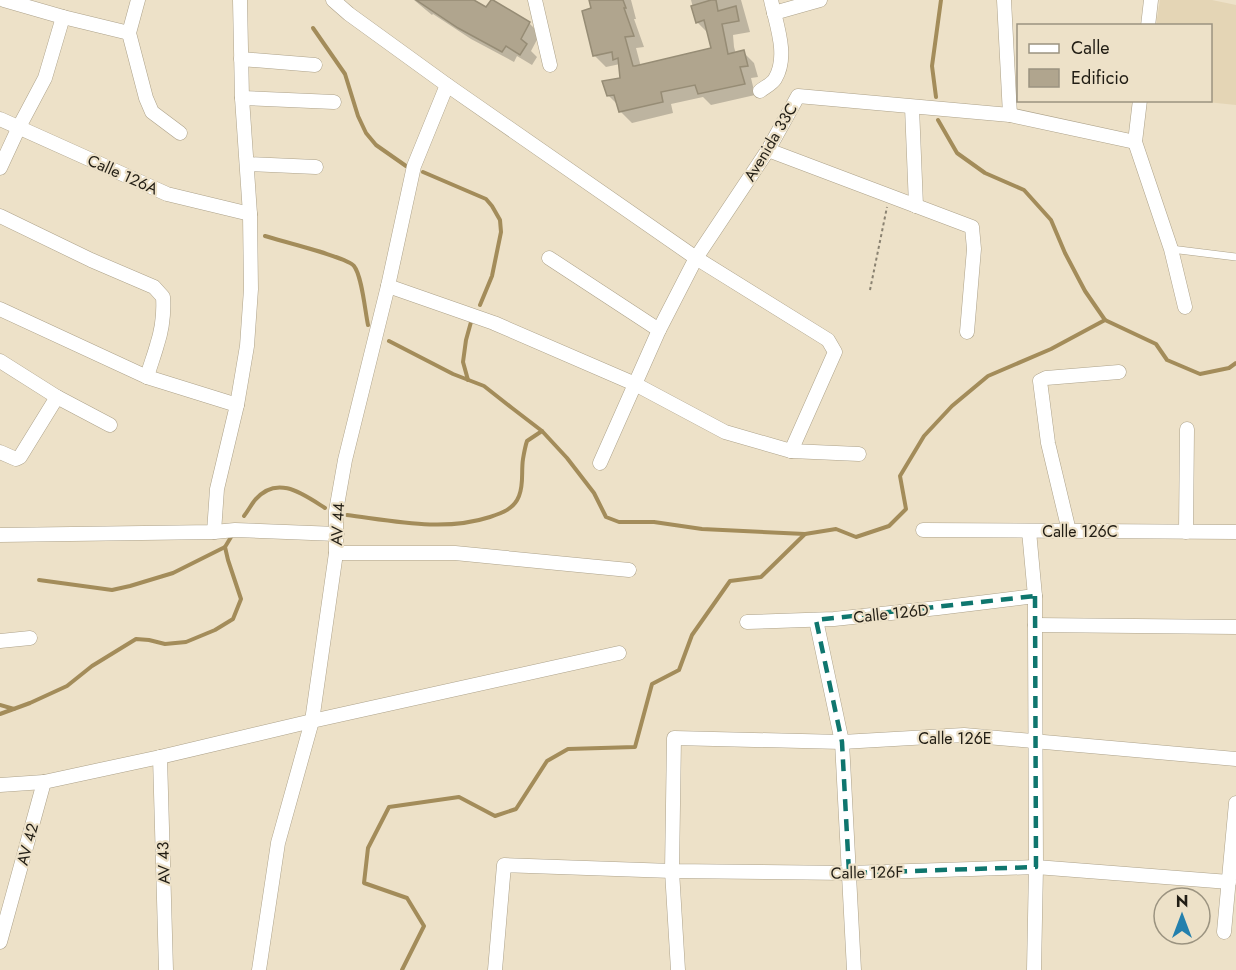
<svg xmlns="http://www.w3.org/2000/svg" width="1236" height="970" font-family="Jost,sans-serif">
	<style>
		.built { fill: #e4d5b5 }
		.shadow { fill: #0003 }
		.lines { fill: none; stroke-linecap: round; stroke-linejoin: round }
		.stream { stroke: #a38c5a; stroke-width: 4 }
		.building { fill: #b0a58e; stroke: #968c75; stroke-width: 1.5 }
		.service-casing { stroke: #ada28a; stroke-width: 8 }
		.minor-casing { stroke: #ada28a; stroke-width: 15 }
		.path { stroke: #8a8271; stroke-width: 2; stroke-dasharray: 3 3; stroke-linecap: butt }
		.service { stroke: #fff; stroke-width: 7 }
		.minor { stroke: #fff; stroke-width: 14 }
		.marked { fill: none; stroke: #0f766e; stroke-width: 4.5; stroke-dasharray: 12 8; stroke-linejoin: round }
		.labels { text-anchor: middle; stroke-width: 4.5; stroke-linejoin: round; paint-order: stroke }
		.street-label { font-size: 16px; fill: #211d14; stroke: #ede1c8 }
	</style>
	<rect width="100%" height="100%" fill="#ede1c8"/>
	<path class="built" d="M1160,0H1212L1236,5V105L1197,101L1210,100V26L1156,25Z"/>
	<g class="shadow">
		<path d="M414,0H471L487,9L529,23L540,34L531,51L537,57L532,65L517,56L514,62L471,39L433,14L432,15Z"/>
		<path d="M591,0H631L636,19H634L644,47L636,48L641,67L713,50L709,34L697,22L691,0H741L750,32L733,35L734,47L736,54L743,52L754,63L758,77L751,78L755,95L711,105L703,97L671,104L673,113L632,123L621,112L619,106L608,95L622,79L620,64L606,67L594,55L593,9Z"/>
	</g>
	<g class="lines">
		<g class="stream">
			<path d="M313,28L345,74L358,116L366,133L376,145L406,166"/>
			<path d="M936,97L932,66L941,0"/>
			<path d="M938,120L957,153L985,173L1024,190L1051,220L1065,253L1085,291L1105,320"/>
			<path d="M423,172L486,199L492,206L500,220L501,232L492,276L480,305"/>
			<path d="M265,236C280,241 347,257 354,266C362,276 365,311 368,325"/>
			<path d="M389,341L453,374L484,386L512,408L542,431L567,458L594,493L606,517L619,522H654L702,529L805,534L836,529L856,537L889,526L906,509L900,476L924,436L952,406L988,376L1051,349L1105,320L1156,344L1167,360L1200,374L1229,368L1236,363"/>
			<path d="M468,380L463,362L466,340L471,322"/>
			<path d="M347,515C394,521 444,532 490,517C502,513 514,509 519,496C524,484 521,472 523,459C524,453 525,447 527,441L542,431"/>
			<path d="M244,516C248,511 251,505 255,500C277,474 303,494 325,508"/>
			<path d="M39,580L112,590L130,586L173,573L225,547"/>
			<path d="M0,705L14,709"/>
			<path d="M0,714L30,703L67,686L92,666L136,639L149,640L165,644L186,642L215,630L233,619L241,599L228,560L225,547L231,537"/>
			<path d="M402,970L424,926L407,898L364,883L368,848L389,807L459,797L495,816L516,809L547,761L568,749L635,747L652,684L679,670L692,635L730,581L761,577L805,534"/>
		</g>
	</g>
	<g class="building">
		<path d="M416,0H474L486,7L491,0H493L530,22L521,39L527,44L520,55L506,46L502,52L458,28Z"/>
		<path d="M589,0H623L626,8H624L634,36L625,37L633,66H635L711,48L704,20L696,23L691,6L711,0H716L718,11L736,6L739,21L722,24L728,54L744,50L748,66L740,67L745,84L698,94L695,85L661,92L663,102L619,112L614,95L607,96L602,81L620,78L618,58L613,60L612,52L593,56L582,11L591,8Z"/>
	</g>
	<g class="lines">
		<g class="service-casing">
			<path id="service" d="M1171,249L1236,257"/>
		</g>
		<g class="minor-casing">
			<g id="minor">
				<path d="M4,0L63,17L129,33"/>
				<path d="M138,0L129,33L146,98L152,112L180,133"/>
				<path d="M333,0L349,14L447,85L696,258L828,340L835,352L791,451"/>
				<path d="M535,0L550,65"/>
				<path d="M1004,0L1010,115"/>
				<path d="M774,13L820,0"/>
				<path d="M1148,26L1151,0"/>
				<path d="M241,59L315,65"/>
				<path d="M760,91C765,87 772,84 775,79C789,56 776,24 771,0"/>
				<path d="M242,98L334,102"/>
				<path d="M912,107L916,206"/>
				<path d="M0,119L167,194L250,214"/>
				<path d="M1135,142L1171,249L1185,307"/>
				<path d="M768,150L972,227L974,249L967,332"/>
				<path d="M247,164L316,167"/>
				<path d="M0,168L19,127L45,78L63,17"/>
				<path d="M0,216L91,260L154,287L163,297C164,312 162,330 157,345C154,356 150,366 147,377"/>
				<path d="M549,258L659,330"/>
				<path d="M388,286L494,323L635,384L725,432L791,451L859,454"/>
				<path d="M0,309L147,377L237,405"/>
				<path d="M0,361L57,397L110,425"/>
				<path d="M0,452L16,459L20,457L57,397"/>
				<path d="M600,463L659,330L696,258L768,150L798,96L1010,115L1135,142L1140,100"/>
				<path d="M923,530L1236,532"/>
				<path d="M1029,531L1035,596V625L1036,867L1034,970"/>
				<path d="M1069,531L1048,443L1040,381L1046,378L1119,372"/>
				<path d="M214,532L217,489L237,405L247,346L251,289L250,214L242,98L240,0"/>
				<path d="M1186,532L1187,429"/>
				<path d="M0,535L214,532L235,530L337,534"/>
				<path d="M336,553H455L629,570"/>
				<path d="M816,620L842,742L854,970"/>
				<path d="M747,622L834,619L938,608L1035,596"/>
				<path d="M1035,625L1236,627"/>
				<path d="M0,641L30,638"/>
				<path d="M160,757L166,970"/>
				<path d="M0,785L44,782L160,757L312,721L619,653"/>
				<path d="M1224,932L1236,803"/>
				<path d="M0,942L44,782"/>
				<path d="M259,970L278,843L312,721L336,553V511L345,460L388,286L414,166L447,85"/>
				<path d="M495,970L504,865L672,871L849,873L1036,867L1229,882"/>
				<path d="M678,970L672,871L674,738L842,742L964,735L1236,759"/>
			</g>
		</g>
		<path class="path" d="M870,290L887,207"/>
		<use href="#service" class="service"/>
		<use href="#minor" class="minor"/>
	</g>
	<path class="marked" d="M1035,596L1036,867L849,873L842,742L816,620Z"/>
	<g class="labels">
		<g class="street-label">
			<text transform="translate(770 142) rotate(-59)" y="6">Avenida 33C</text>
			<text transform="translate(123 174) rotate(24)" y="6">Calle 126A</text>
			<text transform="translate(337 524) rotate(-87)" y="6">AV 44</text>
			<text x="1080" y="537">Calle 126C</text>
			<text transform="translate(891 613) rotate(-6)" y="6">Calle 126D</text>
			<text x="955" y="744">Calle 126E</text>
			<text transform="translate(27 844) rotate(-75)" y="6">AV 42</text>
			<text transform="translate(163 863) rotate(-92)" y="6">AV 43</text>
			<text transform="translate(867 872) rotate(-1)" y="6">Calle 126F</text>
		</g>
	</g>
	<rect x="1017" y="24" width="195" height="78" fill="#ede1c8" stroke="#9b9380" stroke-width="1.5"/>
	<rect x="1029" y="44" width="30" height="9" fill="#ffffff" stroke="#9b9380" stroke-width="1.5"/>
	<text x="1071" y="54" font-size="18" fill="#211d14">Calle</text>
	<rect x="1029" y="69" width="30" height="18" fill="#b0a58e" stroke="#9b9380" stroke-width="1.5"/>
	<text x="1071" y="84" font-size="18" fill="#211d14">Edificio</text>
	<g transform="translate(1182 916)"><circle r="28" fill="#ede1c8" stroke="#9b9380" stroke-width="1.5"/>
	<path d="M0-4.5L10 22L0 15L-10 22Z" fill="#2480ad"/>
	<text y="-9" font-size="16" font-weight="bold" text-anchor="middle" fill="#211d14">N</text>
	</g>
</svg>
